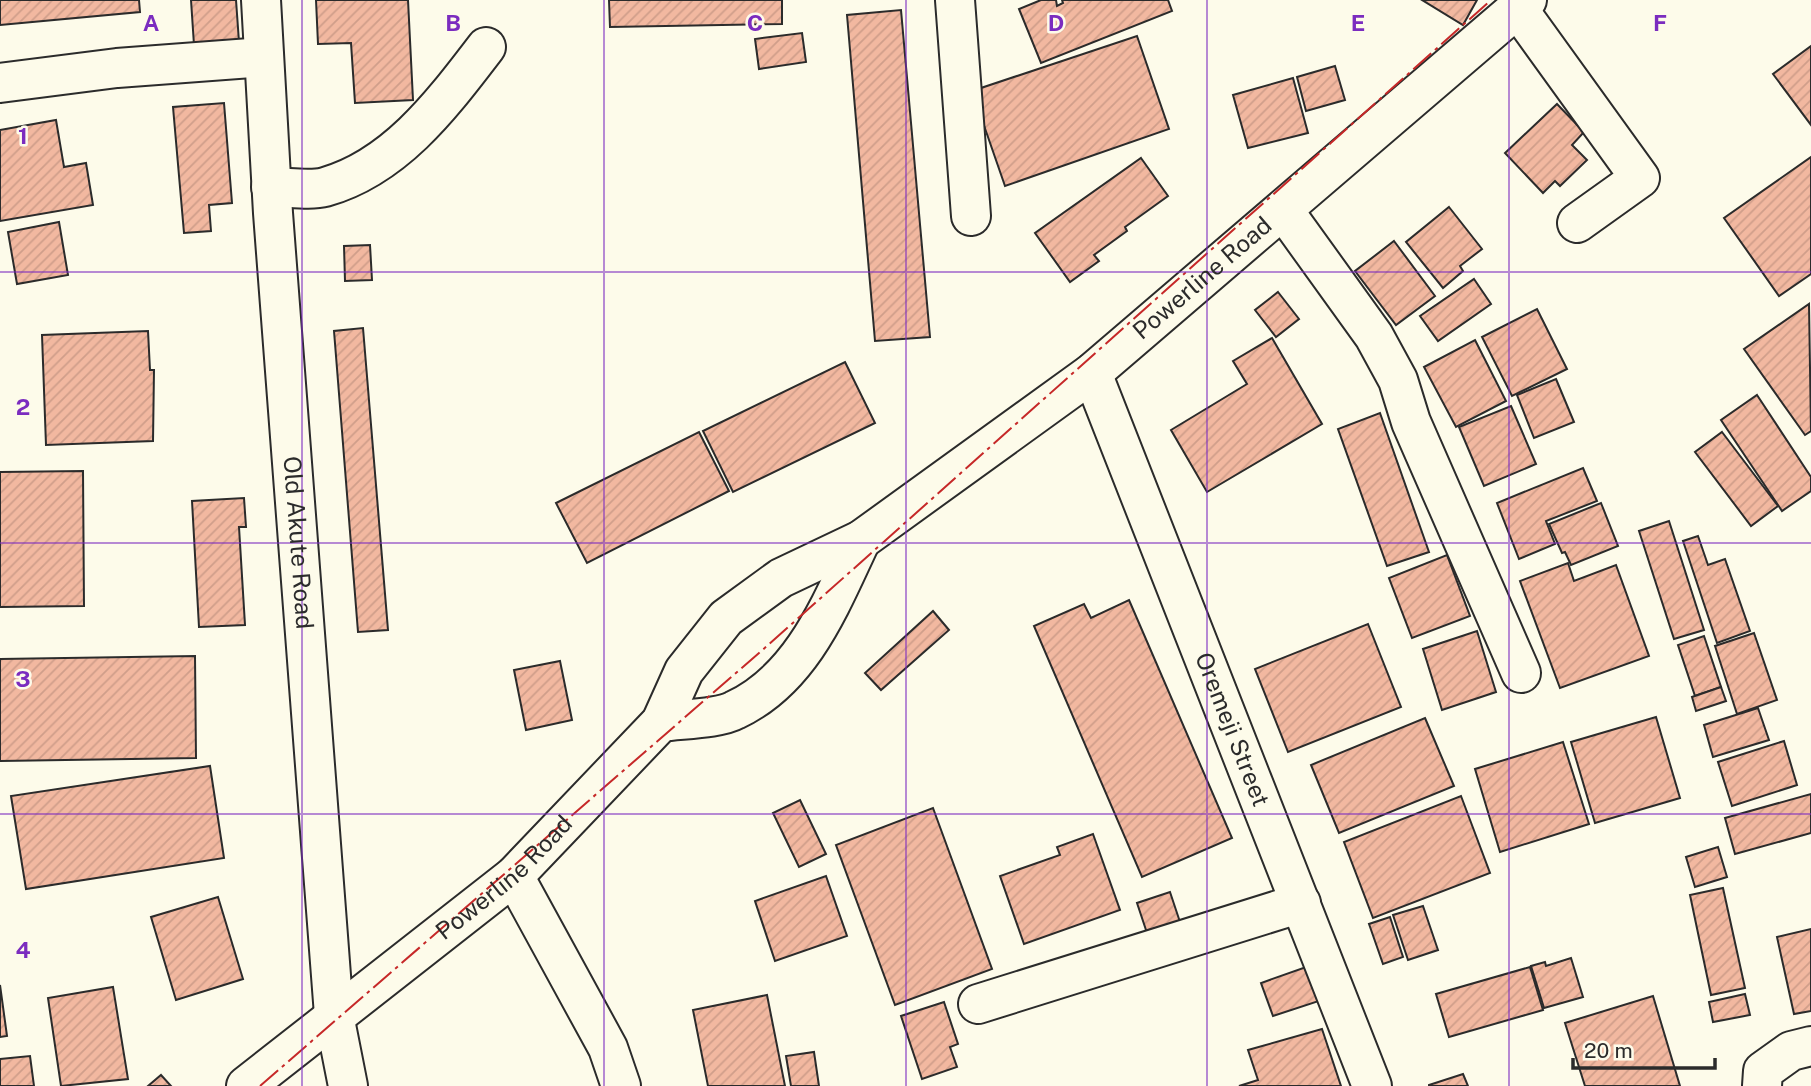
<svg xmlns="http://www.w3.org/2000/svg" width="1811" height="1086" font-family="'Public Sans',sans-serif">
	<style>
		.building { fill: url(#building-hatch); stroke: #2b2b2b; stroke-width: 2 }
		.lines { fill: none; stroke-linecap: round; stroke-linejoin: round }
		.minor-casing { stroke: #2b2b2b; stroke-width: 42 }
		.minor { stroke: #fdfbea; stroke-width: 38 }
		.power { stroke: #c62828; stroke-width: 2; stroke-dasharray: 24 5 3.5 5; stroke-linecap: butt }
		.grid { fill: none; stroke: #7b2cbf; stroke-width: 2; stroke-opacity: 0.55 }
		.labels { text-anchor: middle; stroke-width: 5; stroke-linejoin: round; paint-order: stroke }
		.street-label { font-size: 24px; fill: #2b2b2b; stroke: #fdfbea }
		.grid-label { font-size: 23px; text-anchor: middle; font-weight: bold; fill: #7b2cbf; stroke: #fdfbea; stroke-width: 5; stroke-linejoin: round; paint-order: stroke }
	</style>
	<defs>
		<pattern id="building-hatch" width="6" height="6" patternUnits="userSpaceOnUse" patternTransform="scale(1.75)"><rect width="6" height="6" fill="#f2b8a0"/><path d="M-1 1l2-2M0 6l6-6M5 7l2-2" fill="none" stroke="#d09e8a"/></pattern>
	</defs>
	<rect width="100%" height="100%" fill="#fdfbea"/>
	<g class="building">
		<path d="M0,0H139L140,12L0,25Z"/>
		<path d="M191,0H236L239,42L194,45Z"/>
		<path d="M316,0H408L413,100L355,103L351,43L318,44Z"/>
		<path d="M609,0H782V24L610,27Z"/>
		<path d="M1041,0H1056L1057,6L1063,3L1062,0H1168L1172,11L1041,63L1019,9Z"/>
		<path d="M1422,0H1477L1463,25Z"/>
		<path d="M901,10L930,337L875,341L847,15Z"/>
		<path d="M802,33L806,62L759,69L755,39Z"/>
		<path d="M1137,36L1169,129L1005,186L972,91Z"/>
		<path d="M1811,46V125L1773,74Z"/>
		<path d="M1335,66L1345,100L1306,111L1297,77Z"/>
		<path d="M1293,78L1308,133L1248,148L1233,95Z"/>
		<path d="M224,103L232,203L209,205L211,231L184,233L173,107Z"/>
		<path d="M1557,104L1584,132L1572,145L1587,160L1560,186L1555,181L1543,193L1505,153Z"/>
		<path d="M56,120L64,167L86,163L93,205L0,221V130Z"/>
		<path d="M1811,157V274L1779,296L1724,218Z"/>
		<path d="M1141,158L1168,196L1125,227L1127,231L1094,255L1099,261L1070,282L1035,233Z"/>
		<path d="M1449,207L1482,249L1460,266L1463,271L1443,288L1406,242Z"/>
		<path d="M59,222L68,275L17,284L8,232Z"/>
		<path d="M1394,241L1435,296L1396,325L1355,271Z"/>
		<path d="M370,245L372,280L345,281L344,246Z"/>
		<path d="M1474,279L1491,304L1438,341L1420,316Z"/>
		<path d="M1278,292L1299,319L1276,337L1255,310Z"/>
		<path d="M1809,304L1811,431L1805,435L1744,349Z"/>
		<path d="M1537,309L1567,369L1512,396L1482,337Z"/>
		<path d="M363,328L388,630L358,632L334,331Z"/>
		<path d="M148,331L150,370H154L153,441L46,445L42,335Z"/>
		<path d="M1272,338L1322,424L1207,492L1171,430L1247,384L1233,361Z"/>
		<path d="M1475,340L1506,401L1456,427L1424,367Z"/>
		<path d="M845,362L875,423L733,492L703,431Z"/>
		<path d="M1556,379L1574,422L1534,438L1517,395Z"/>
		<path d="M1757,395L1811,477V491L1782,511L1721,420Z"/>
		<path d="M1511,406L1536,464L1484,486L1459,427Z"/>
		<path d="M1380,413L1429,552L1387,566L1338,429Z"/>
		<path d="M699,432L729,491L587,563L556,503Z"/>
		<path d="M1722,432L1778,506L1751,526L1695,452Z"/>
		<path d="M1583,468L1597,501L1546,521L1555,544L1519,559L1497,503Z"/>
		<path d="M83,471L84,606L0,607V472Z"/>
		<path d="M244,498L246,527H239L245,625L199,627L192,501Z"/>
		<path d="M1601,503L1618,546L1571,565L1565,552L1562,553L1549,524Z"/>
		<path d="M1669,521L1704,630L1674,639L1639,531Z"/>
		<path d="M1698,536L1708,565L1725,559L1750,631L1717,643L1683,541Z"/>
		<path d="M1447,555L1470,616L1412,638L1389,578Z"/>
		<path d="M1568,563L1574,581L1616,565L1649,656L1560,688L1520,581Z"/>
		<path d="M1129,600L1232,838L1142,877L1034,626L1084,604L1091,618Z"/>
		<path d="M933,611L949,630L881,690L865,673Z"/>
		<path d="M1368,624L1401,707L1288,752L1255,669Z"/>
		<path d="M1477,631L1496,692L1442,710L1423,649Z"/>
		<path d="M1754,633L1777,700L1737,714L1715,646Z"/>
		<path d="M1704,636L1721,687L1695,696L1678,645Z"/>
		<path d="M195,656L196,758L0,761V659Z"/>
		<path d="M560,661L572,720L526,730L514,670Z"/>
		<path d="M1721,687L1726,701L1696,711L1692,697Z"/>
		<path d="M1758,708L1769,740L1713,757L1704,725Z"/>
		<path d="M1656,717L1680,798L1595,823L1571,742Z"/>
		<path d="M1425,718L1454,786L1339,833L1311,765Z"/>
		<path d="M1784,741L1797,785L1732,806L1718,762Z"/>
		<path d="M1563,742L1589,824L1500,852L1475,769Z"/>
		<path d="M210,766L224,858L26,889L11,796Z"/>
		<path d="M1811,794V833L1735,854L1725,818Z"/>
		<path d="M1461,796L1490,873L1373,918L1344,842Z"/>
		<path d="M800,800L826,854L799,867L773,813Z"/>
		<path d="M933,808L992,969L895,1005L836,845Z"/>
		<path d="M1093,834L1120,910L1024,944L1000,876L1060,855L1057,847Z"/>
		<path d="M1718,847L1727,877L1695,887L1686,857Z"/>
		<path d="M826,876L847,936L775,961L755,901Z"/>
		<path d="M1723,888L1745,988L1711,995L1690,895Z"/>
		<path d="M1170,892L1182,928L1149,939L1137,903Z"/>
		<path d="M218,897L243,979L176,1000L151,917Z"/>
		<path d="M1423,906L1438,950L1408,960L1393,915Z"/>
		<path d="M1390,917L1403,957L1383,964L1369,924Z"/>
		<path d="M1811,929V1011L1794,1014L1777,937Z"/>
		<path d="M1571,958L1583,997L1544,1008L1531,966L1545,962L1546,966Z"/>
		<path d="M1309,966L1322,1000L1273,1016L1261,983Z"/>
		<path d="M1530,967L1543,1010L1449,1037L1436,994Z"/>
		<path d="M0,985L7,1036L0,1037Z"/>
		<path d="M113,987L128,1079L61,1086L48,998Z"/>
		<path d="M1745,994L1750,1015L1713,1022L1709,1002Z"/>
		<path d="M767,995L785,1086H708L693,1010Z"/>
		<path d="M1653,996L1680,1086H1585L1565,1023Z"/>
		<path d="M944,1002L958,1044L950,1047L957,1067L922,1079L901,1016Z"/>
		<path d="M1322,1029L1341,1086H1239L1258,1080L1248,1050Z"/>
		<path d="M814,1052L819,1086H791L786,1056Z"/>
		<path d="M30,1056L34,1086H0V1059Z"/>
		<path d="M1463,1074L1468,1086H1429V1085Z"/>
		<path d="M161,1075L171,1086H148Z"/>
	</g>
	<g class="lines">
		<g class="minor-casing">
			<g id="minor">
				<path id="s1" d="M261,0L273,213L334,1015L348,1086"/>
				<path d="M955,0L971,216"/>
				<path d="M1518,9L1640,178L1577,223"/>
				<path d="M0,83L117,68L264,57"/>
				<path d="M271,187C288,187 310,191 325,187C396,167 443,103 486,47"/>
				<path d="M1284,211L1374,336L1398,380L1411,422L1521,673"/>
				<path id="s2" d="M1092,373L1372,1086"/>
				<path d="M661,722C680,719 719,719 735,710C803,678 831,603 861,540"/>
				<path d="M514,876L608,1048L621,1086"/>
				<path d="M978,1004L1301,903"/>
				<path id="s3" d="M246,1086L514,876L661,722L684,671L726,618L781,578L861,540L1092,373L1527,0"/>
				<path d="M1762,1086L1763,1071L1791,1051L1811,1046"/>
			</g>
		</g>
		<use href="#minor" class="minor"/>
		<path class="power" d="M260,1086L767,646L1491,0"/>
	</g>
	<path class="grid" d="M302,0V1086M604,0V1086M906,0V1086M1207,0V1086M1509,0V1086M0,272H1811M0,543H1811M0,814H1811"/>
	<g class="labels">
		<g class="street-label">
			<text dy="8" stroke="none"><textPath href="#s3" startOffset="1264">Powerline Road</textPath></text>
			<text dy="8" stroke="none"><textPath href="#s1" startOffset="544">Old Akute Road</textPath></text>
			<text dy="8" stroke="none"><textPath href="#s2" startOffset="383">Oremeji Street</textPath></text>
			<text dy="8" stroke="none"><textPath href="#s3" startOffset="332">Powerline Road</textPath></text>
		</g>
	</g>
	<g class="grid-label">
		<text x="151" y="31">A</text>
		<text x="453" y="31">B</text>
		<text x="755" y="31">C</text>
		<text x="1056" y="31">D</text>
		<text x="1358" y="31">E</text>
		<text x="1660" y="31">F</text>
		<text x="23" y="144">1</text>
		<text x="23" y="415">2</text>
		<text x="23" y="687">3</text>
		<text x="23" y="958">4</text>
	</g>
	<path d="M1573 1058v10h142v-10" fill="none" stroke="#2b2b2b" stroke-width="3.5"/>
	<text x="1584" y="1058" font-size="21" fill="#2b2b2b" stroke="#fdfbea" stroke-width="5" paint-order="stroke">20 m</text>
</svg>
